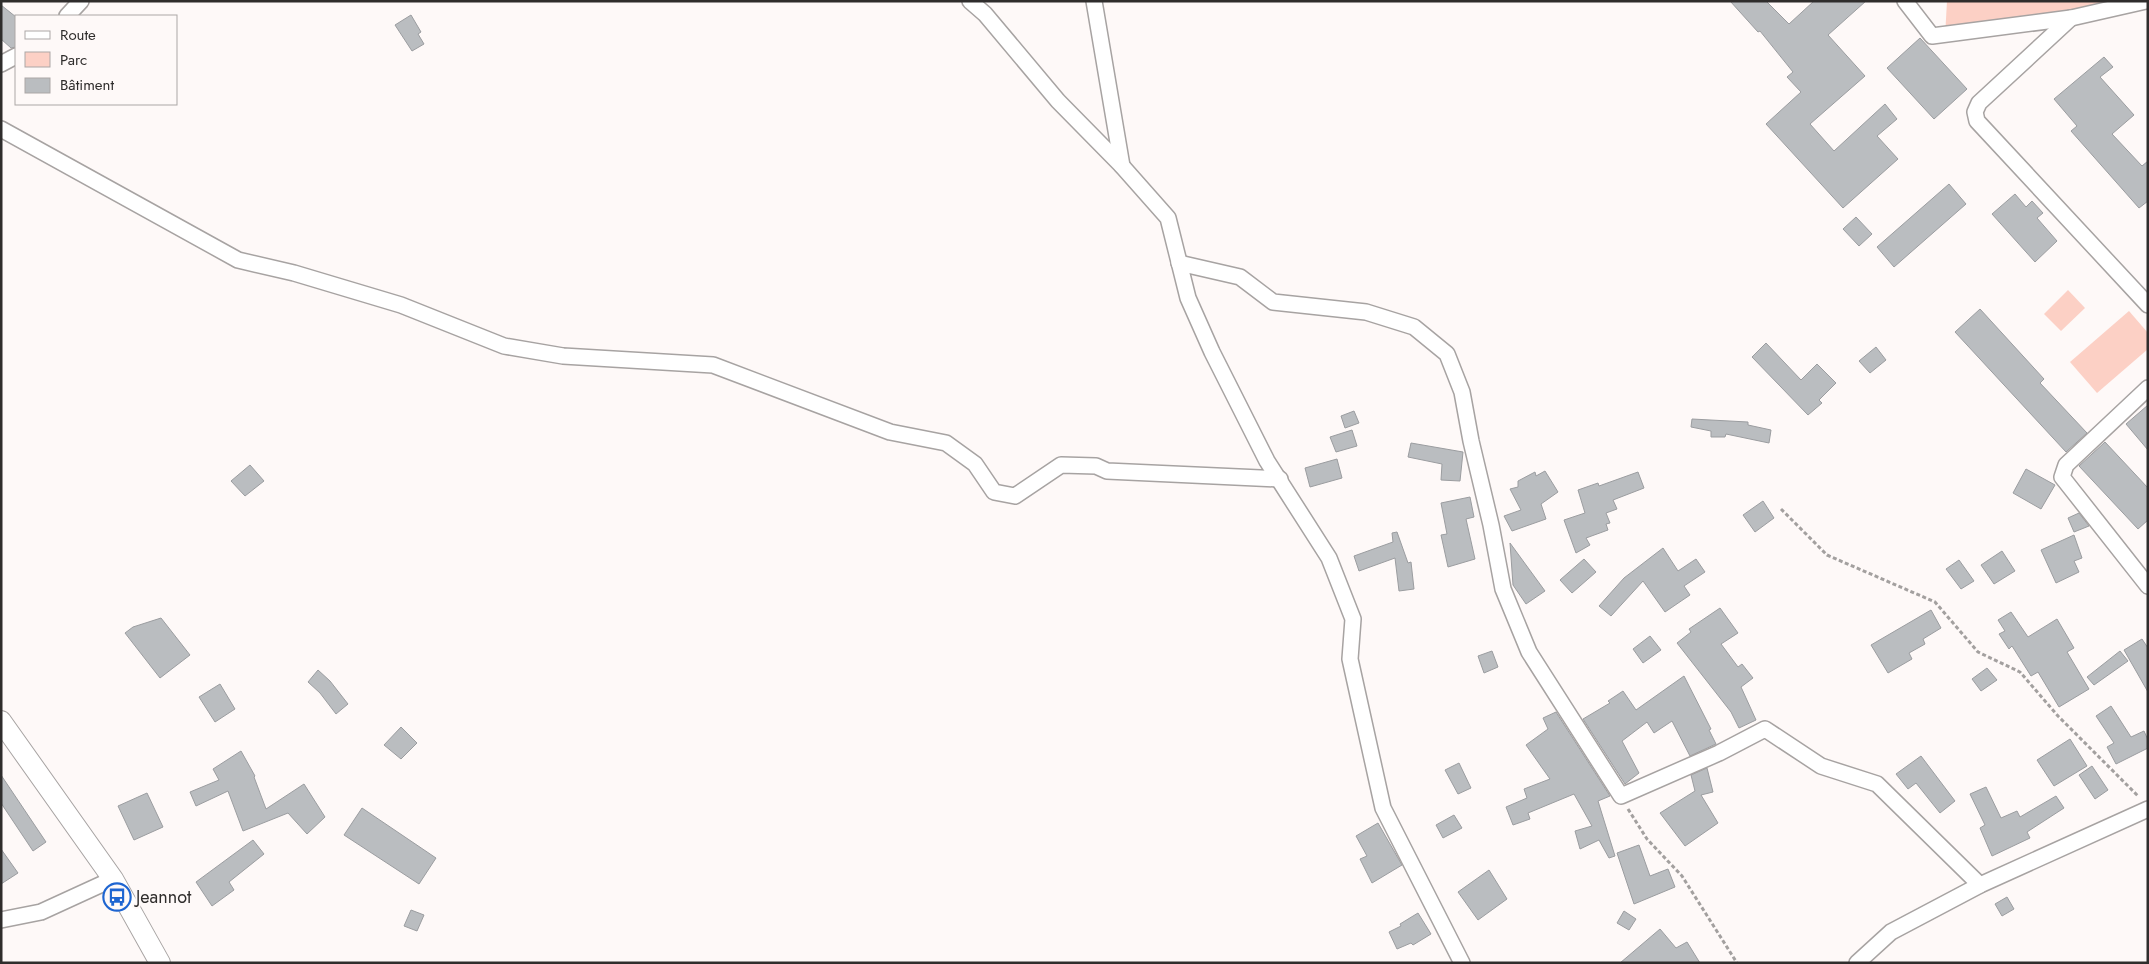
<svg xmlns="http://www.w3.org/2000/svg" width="2149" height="964" font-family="Jost,sans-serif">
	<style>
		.green { fill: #fcd0c5 }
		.building { fill: #babdc0; stroke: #9b9da0 }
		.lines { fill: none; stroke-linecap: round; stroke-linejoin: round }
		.street-casing { stroke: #a7a3a2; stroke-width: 18 }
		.secondary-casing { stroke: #a7a3a2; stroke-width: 22 }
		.path { stroke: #a3a09f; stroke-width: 3; stroke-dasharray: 4 2.5; stroke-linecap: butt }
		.street { stroke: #fff; stroke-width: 15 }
		.secondary { stroke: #fff; stroke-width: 20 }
		.labels { text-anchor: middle; stroke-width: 4; stroke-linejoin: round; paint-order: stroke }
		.poi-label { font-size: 18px; fill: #2f2d2c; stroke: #fef9f8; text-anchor: start }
	</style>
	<rect width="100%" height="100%" fill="#fef9f8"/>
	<g class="green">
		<path d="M1947,1H2114L1945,37Z"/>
		<path d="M2068,290L2085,308L2061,331L2044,314Z"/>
		<path d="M2129,311L2148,333V349L2097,393L2070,362Z"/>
	</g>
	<g class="building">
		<path d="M1730,1H1766L1789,24L1814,1H1866L1828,35L1865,76L1810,124L1834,151L1885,104L1897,119L1877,136L1898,159L1843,208L1766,124L1801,92L1787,77L1793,72L1760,31L1758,32Z"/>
		<path d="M1,5L16,17V47L11,48L1,39Z"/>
		<path d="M411,15L421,32L418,34L424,44L412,51L395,25Z"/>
		<path d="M1920,38L1967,89L1934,119L1887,68Z"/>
		<path d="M2104,57L2113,67L2100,77L2134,115L2112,134L2142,166L2148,161V201L2139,208L2071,131L2077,126L2054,99Z"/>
		<path d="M1949,184L1966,204L1894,267L1877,247Z"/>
		<path d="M2015,194L2026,207L2032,201L2043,213L2037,218L2057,241L2035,262L1992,214Z"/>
		<path d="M1856,217L1872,234L1859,246L1843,229Z"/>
		<path d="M1980,309L2044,379L2040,383L2087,433L2066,452L1955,332Z"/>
		<path d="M1766,343L1801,380L1817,364L1836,383L1819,400L1822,403L1808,415L1752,357Z"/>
		<path d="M1876,347L1886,360L1870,373L1859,361Z"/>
		<path d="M2148,405V450L2126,424Z"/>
		<path d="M1354,411L1359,423L1345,428L1341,416Z"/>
		<path d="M1692,419L1748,422V425L1771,430L1769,443L1726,434L1725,437H1711V431L1691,427Z"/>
		<path d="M1352,430L1357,446L1336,452L1330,437Z"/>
		<path d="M2105,442L2148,488V520L2138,529L2079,466Z"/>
		<path d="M1411,443L1463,452L1460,481L1441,480L1442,464L1408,457Z"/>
		<path d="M1337,459L1342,478L1310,487L1305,468Z"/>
		<path d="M250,465L264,481L245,496L231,481Z"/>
		<path d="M2026,469L2055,485L2041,509L2013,493Z"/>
		<path d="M1545,471L1558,492L1541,504L1546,519L1512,531L1504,516L1521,510L1510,489L1518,487V481L1535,472L1536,476Z"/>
		<path d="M1638,472L1644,488L1613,500L1617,509L1606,513L1610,523L1606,524L1608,530L1586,538L1590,545L1576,553L1564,520L1585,513L1578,490L1598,483L1599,486Z"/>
		<path d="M1470,497L1474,517L1466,519L1475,559L1448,567L1441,535L1447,534L1441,503Z"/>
		<path d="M1763,501L1774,518L1755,532L1743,515Z"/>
		<path d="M2079,513L2089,526L2074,532L2068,518Z"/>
		<path d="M1397,532L1408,563L1411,562L1414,589L1399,591L1395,558L1359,571L1354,556L1393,542L1392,533Z"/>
		<path d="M2074,535L2082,558L2074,561L2079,572L2056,583L2041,550Z"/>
		<path d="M1510,543L1545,591L1526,604L1513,585Z"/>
		<path d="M1663,548L1678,571L1696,559L1705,572L1684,586L1690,595L1665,612L1643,581L1611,616L1599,606L1624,578Z"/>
		<path d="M2002,551L2015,571L1994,584L1981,565Z"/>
		<path d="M1584,559L1596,572L1572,593L1560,580Z"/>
		<path d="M1959,560L1974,581L1961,589L1946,569Z"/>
		<path d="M1720,608L1738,633L1721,644L1738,667L1742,664L1753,678L1741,687L1756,720L1739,728L1731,712L1677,643L1691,632L1689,629Z"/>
		<path d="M1931,610L1941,628L1923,639L1925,644L1909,653L1912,659L1888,673L1871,645Z"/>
		<path d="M2011,612L2028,637L2057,619L2074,648L2067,652L2089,689L2059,707L2038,672L2031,676L2012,646L2009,649L1999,634L2005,631L1998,620Z"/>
		<path d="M161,618L190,655L160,678L125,633L133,627Z"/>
		<path d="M1650,636L1661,650L1643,663L1633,649Z"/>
		<path d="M2142,639L2148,648V692L2124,650Z"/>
		<path d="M1492,651L1498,667L1484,673L1478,656Z"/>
		<path d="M2120,651L2128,661L2094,685L2087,677Z"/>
		<path d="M1987,668L1997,680L1981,691L1972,679Z"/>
		<path d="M318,670L330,681L348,704L336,714L320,693L308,682Z"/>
		<path d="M1684,676L1711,729L1709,730L1716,744L1690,756L1672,721L1654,733L1647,722L1622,741L1639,773L1625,784L1583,719L1610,703L1608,701L1623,691L1636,710Z"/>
		<path d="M220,684L235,709L215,722L199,697Z"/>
		<path d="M2111,706L2131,737L2144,731L2148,740V748L2116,764L2107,747L2114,743L2096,716Z"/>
		<path d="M1556,712L1610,796L1598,801L1615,856L1609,858L1599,840L1580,849L1575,831L1592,826L1574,794L1528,813L1530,819L1513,825L1506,807L1527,798L1524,789L1550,779L1526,745L1548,729L1543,718Z"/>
		<path d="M401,727L417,743L401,759L384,745Z"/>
		<path d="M2070,739L2087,766L2054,786L2037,760Z"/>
		<path d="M241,751L255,776L254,777L266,809L304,784L325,817L307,834L288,813L243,831L228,791L196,806L190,792L219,780L213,769Z"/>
		<path d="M1921,756L1955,801L1940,813L1916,783L1908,789L1896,774Z"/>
		<path d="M1459,763L1471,788L1458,794L1445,770Z"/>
		<path d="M2092,766L2108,790L2095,799L2079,775Z"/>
		<path d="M1707,768L1713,792L1701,795L1718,823L1685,846L1660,813L1695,791L1691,775Z"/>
		<path d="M1,775L46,842L33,851L1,803Z"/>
		<path d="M1986,787L2001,818L2017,811L2020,817L2056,796L2064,808L2027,832L2030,838L1992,856L1980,828L1985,825L1970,794Z"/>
		<path d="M147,793L163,827L134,840L118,806Z"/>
		<path d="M362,808L436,858L419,884L344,835Z"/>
		<path d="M1454,815L1462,828L1443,838L1436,825Z"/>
		<path d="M1378,823L1402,865L1372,883L1360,859L1367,856L1356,836Z"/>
		<path d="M253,840L264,854L229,882L234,890L212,906L196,882Z"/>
		<path d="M1639,845L1650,876L1668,869L1675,887L1634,904L1617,853Z"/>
		<path d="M1,849L18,873L1,884Z"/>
		<path d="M1489,870L1507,899L1478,920L1458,892Z"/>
		<path d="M2007,897L2014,909L2002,916L1995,904Z"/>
		<path d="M411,910L424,915L417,931L404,926Z"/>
		<path d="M1624,911L1636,919L1629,930L1617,923Z"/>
		<path d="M1418,913L1431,934L1413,945L1411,943L1397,949L1389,932L1401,926L1400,924Z"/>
		<path d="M1660,929L1676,948L1687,942L1700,963H1620Z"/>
	</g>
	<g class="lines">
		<g class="street-casing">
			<g id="street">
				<path d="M970,1L985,14L1058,101L1122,166L1168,218L1188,298L1212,352L1267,461L1329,558L1353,619L1350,659L1383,808L1462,963"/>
				<path d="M1094,1L1122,166"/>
				<path d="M1905,1L1932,36L2071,18L2146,1"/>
				<path d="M67,16L81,1"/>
				<path d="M2071,18L1979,103L1975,112L1977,121L2148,305"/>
				<path d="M1,64L16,56"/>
				<path d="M1,129L238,260L294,273L401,305L504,346L563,356L713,365L890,432L946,443L975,464L994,492L1015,496L1061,465L1096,466L1107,471L1280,479"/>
				<path d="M1179,263L1240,277L1273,302L1366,312L1414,327L1447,354L1462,392L1471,441L1491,525L1503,589L1529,652L1621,796L1719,753L1765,729L1821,766L1877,784L1980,885"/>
				<path d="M2148,388L2066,465L2062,477L2148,586"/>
				<path d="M1,920L41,912L113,879"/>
				<path d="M1857,963L1891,932L1980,885L2148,809"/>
			</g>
		</g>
		<g class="secondary-casing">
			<path id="secondary" d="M1,721L113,879L160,963"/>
		</g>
		<g class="path">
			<path d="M1781,509L1827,555L1935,602L1978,652L2020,672L2058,716L2138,796"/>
			<path d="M1628,809L1647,839L1682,876L1737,963"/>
		</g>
		<use href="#street" class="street"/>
		<use href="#secondary" class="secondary"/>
	</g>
	<defs>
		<g id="bus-ring" transform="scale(1.4375)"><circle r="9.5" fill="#fef9f8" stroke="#1e65d1" stroke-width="1.5"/><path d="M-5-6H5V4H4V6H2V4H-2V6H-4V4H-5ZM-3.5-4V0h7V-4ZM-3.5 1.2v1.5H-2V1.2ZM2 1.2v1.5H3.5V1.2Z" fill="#1e65d1"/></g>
	</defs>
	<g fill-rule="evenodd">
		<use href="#bus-ring" x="117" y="897"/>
	</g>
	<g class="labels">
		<g class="poi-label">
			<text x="136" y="903">Jeannot</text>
		</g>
	</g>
	<rect width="2149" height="964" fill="none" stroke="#2f2d2c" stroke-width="5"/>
	<rect x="15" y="15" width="162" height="90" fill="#fef9f8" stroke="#aba7a6"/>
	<rect x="25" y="31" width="25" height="8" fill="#ffffff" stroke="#aba7a6"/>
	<text x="60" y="40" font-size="15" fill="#2f2d2c">Route</text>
	<rect x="25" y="52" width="25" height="15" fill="#fcd0c5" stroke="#aba7a6"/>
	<text x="60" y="65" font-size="15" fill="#2f2d2c">Parc</text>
	<rect x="25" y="78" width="25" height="15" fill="#babdc0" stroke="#aba7a6"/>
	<text x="60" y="90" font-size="15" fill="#2f2d2c">Bâtiment</text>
</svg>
